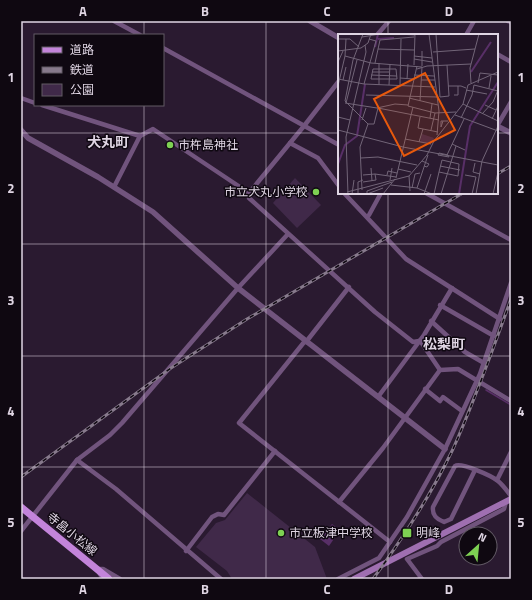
<svg xmlns="http://www.w3.org/2000/svg" width="532" height="600" font-family="'Titillium Web','Noto Sans JP',sans-serif">
	<style>
		.park { fill: #402949 }
		.water { fill: #582f67 }
		.lines { fill: none; stroke-linecap: round; stroke-linejoin: round }
		.stream { stroke: #582f67; stroke-width: 1.5 }
		.minor { stroke: #71547d; stroke-width: 4.5 }
		.tertiary { stroke: #71547d; stroke-width: 5.5 }
		.secondary { stroke: #9f6fb1; stroke-width: 6 }
		.primary { stroke: #c384da; stroke-width: 7 }
		.rail-casing { stroke: #877a8c; stroke-width: 3 }
		.rail { stroke: #0f0811; stroke-width: 1.5; stroke-dasharray: 4.5; stroke-linecap: butt }
		.grid { fill: none; stroke: #dfd5e3; stroke-width: 1; stroke-opacity: 0.55 }
		.poi-dot { fill: #7ed153; stroke: #0f0811; stroke-width: 1.5 }
		.labels { text-anchor: middle; stroke-width: 3; stroke-linejoin: round; paint-order: stroke }
		.poi-label { font-size: 12px; fill: #dfd5e3; stroke: #0f0811; text-anchor: start }
		.street-label { font-size: 12px; fill: #dfd5e3; stroke: #0f0811 }
		.quarter-label { font-size: 14px; font-weight: bold; fill: #dfd5e3; stroke: #0f0811 }
		.inset-river { fill: none; stroke: #582f67; stroke-width: 2 }
		.inset-road { fill: none; stroke: #726578; stroke-width: 1 }
		.view { fill: #e8590c; fill-opacity: 0.15; stroke: #e8590c; stroke-width: 2 }
		.inset-edge { fill: none; stroke: #dfd5e3; stroke-width: 2 }
		.neatline { fill: none; stroke: #dfd5e3; stroke-width: 1.5 }
		.grid-label { font-size: 13px; text-anchor: middle; font-weight: bold; fill: #dfd5e3 }
	</style>
	<rect width="100%" height="100%" fill="#2a1a30"/>
	<g class="park">
		<path d="M295,178L321,205L297,228L273,203Z"/>
		<path d="M247,493L315,547L327,579H232L227,571L196,547L216,523L225,520Z"/>
	</g>
	<path class="water" d="M332,524L340,530L329,546L320,539Z"/>
	<g class="lines">
		<path class="stream" d="M486,390L511,405"/>
		<g class="minor">
			<path d="M114,21L140,35"/>
			<path d="M508,21L511,22"/>
			<path d="M377,35L389,21"/>
			<path d="M466,35L474,21"/>
			<path d="M163,48L339,145"/>
			<path d="M497,54L511,62"/>
			<path d="M339,81L304,126L249,193V198L375,312L413,342L419,341"/>
			<path d="M21,98L35,103"/>
			<path d="M42,105L140,136"/>
			<path d="M497,126L511,102"/>
			<path d="M290,143L318,158L339,186"/>
			<path d="M114,187L140,136L153,129L249,193"/>
			<path d="M344,193L406,259L500,319"/>
			<path d="M426,193L511,240"/>
			<path d="M369,215L381,193"/>
			<path d="M440,305L494,336"/>
			<path d="M431,321L465,352L484,363"/>
			<path d="M305,341L239,423L390,542"/>
			<path d="M419,341L421,342L440,370"/>
			<path d="M306,342L349,287"/>
			<path d="M425,389L440,401L443,397L462,411"/>
			<path d="M378,397L424,335L452,288"/>
			<path d="M77,460L116,489L221,579"/>
			<path d="M475,470L451,519L444,522C436,519 432,515 433,507L455,466C461,462 492,476 498,481C503,485 507,491 511,496"/>
			<path d="M497,480L511,452"/>
			<path d="M339,502L383,448L440,370L458,369L511,401"/>
			<path d="M21,531L77,460L110,435L122,423L238,288L288,234"/>
			<path d="M186,551L212,517L218,514L224,515L275,451"/>
			<path d="M103,579L97,569H103L120,579"/>
			<path d="M338,579L379,558L407,517L445,449L480,374L511,283"/>
			<path d="M422,579L407,559L437,546L441,542L504,509L506,502"/>
		</g>
		<g class="tertiary">
			<path d="M310,21L339,38"/>
			<path d="M497,126L511,133"/>
			<path d="M21,130L28,138L98,177L153,212L238,288L445,449"/>
		</g>
		<path class="secondary" d="M354,579L511,499"/>
		<path class="primary" d="M21,507L109,579"/>
		<g class="rail-casing">
			<g id="rail">
				<path d="M497,174L511,166"/>
				<path d="M21,477L171,368L247,319L463,193"/>
				<path d="M373,579C403,538 431,495 453,449C475,400 493,349 511,299"/>
			</g>
		</g>
		<use href="#rail" class="rail"/>
	</g>
	<path class="grid" d="M144,21V35M266,21V579M388,21V35M144,105V579M21,133H339M497,133H511M388,193V579M21,244H511M21,356H511M21,467H511"/>
	<g class="poi-dot">
		<circle cx="170" cy="145" r="4"/>
		<circle cx="316" cy="192" r="4"/>
		<circle cx="281" cy="533" r="4"/>
		<rect x="402" y="528" width="10" height="10" rx="2"/>
	</g>
	<g class="labels">
		<g class="poi-label">
			<text x="178" y="149">市杵島神社</text>
			<text x="308" y="196" text-anchor="end">市立犬丸小学校</text>
			<text x="289" y="537">市立板津中学校</text>
			<text x="416" y="537">明峰</text>
		</g>
		<g class="street-label">
			<text transform="translate(72 534) rotate(39)" y="4">寺畠小松線</text>
		</g>
		<g class="quarter-label">
			<text x="108" y="147">犬丸町</text>
			<text x="444" y="349">松梨町</text>
		</g>
	</g>
	<g transform="translate(338 34)">
		<rect width="160" height="160" fill="#2a1a30"/>
		<path d="M84,100L96,104L93,110L82,108Z" fill="#402949"/>
		<path class="inset-river" d="M40,5L56,4M37,13L40,0M133,38L153,8M0,130L7,111L19,102L27,50M121,160L132,92L160,48"/>
		<path class="inset-road" d="M25,0L15,26L7,67L30,90H36L40,74M60,0L77,1M91,0L101,77L99,101M98,0L102,63L111,62L109,31M24,3L42,0M0,5H12L21,13M40,15L76,16M0,17L23,14L30,9L33,0M95,18L137,15M7,22L8,5M76,22L94,24M76,25L94,28M0,28L5,17M37,29L42,6L76,3M76,31L77,0M79,32L70,72L97,79L118,78M84,32V17M35,35H58L59,45H33ZM79,35L89,32L133,30M34,38H51M33,41L59,42M76,41L96,42M62,44L75,45M0,45L26,50L97,53M69,45L70,30M5,46L8,33M83,46H97M133,49L132,34L141,0M140,49L142,39L160,41M26,50L38,7L31,5M41,51V29M51,51L52,30M62,51L63,5M136,51L160,57M0,52L7,22L33,29L84,33M110,52H123L128,54M151,54L153,42M128,56L149,60M28,61L99,63M116,61H120V52M71,64L100,71M82,67L84,33M7,69L39,74L57,70L70,71M8,69L19,26M125,70L160,87M147,71L158,76M40,74L101,86M144,80L155,68L160,56M117,81L160,97M0,83L12,86M82,83L80,94L100,98M92,84L94,70M123,84L134,61L136,51M154,85L160,72M24,86L28,74M105,87L103,93V87H110M0,96L65,113L160,131M93,96L97,79M67,105L93,110M81,108L85,95M114,110L127,116M101,119L110,121L111,123L100,121ZM109,121L126,85M23,124L40,123L79,131M104,126L121,130L120,142L101,138ZM84,127L91,130L89,133L86,132M137,129L135,138L142,140M102,132L122,136M33,134L34,147M60,135L73,138M37,140L58,143M25,141L37,140L38,146L25,148M49,141L50,137L59,139M127,141L138,143L134,160M71,142L72,157M58,144L75,73M52,146L54,134M53,151L79,154L94,160M74,154L77,140L82,139M79,154L90,121M24,156L22,113L30,90M29,157L54,148M29,157V160L45,154M9,158L71,142L89,121L96,107L125,70L130,51L160,38M10,160L8,103L28,18L27,11M14,160L16,146M20,160V148L25,146M45,160L57,145M86,160L93,140M96,160L101,138M103,160L118,112M138,160L144,127L160,92M155,160L160,138"/>
		<path class="view" d="M87,39L117,96L66,122L36,65Z"/>
		<rect width="160" height="160" class="inset-edge"/>
	</g>
	<rect width="532" height="600" fill="none" stroke="#0f0811" stroke-width="44"/>
	<rect x="34" y="34" width="130" height="72" fill="#0f0811" stroke="#625a65"/>
	<rect x="42" y="47" width="20" height="6" fill="#c384da" stroke="#625a65"/>
	<text x="70" y="54" font-size="12" fill="#dfd5e3">道路</text>
	<rect x="42" y="67" width="20" height="6" fill="#877a8c" stroke="#625a65"/>
	<text x="70" y="74" font-size="12" fill="#dfd5e3">鉄道</text>
	<rect x="42" y="84" width="20" height="12" fill="#402949" stroke="#625a65"/>
	<text x="70" y="94" font-size="12" fill="#dfd5e3">公園</text>
	<g transform="translate(478 546) rotate(27)"><circle r="19" fill="#0f0811" stroke="#625a65"/>
	<path d="M0-3L7 15L0 10L-7 15Z" fill="#7ed153"/>
	<text y="-6" font-size="11" font-weight="bold" text-anchor="middle" fill="#dfd5e3">N</text>
	</g>
	<rect x="22" y="22" width="488" height="556" class="neatline"/>
	<g class="grid-label">
		<text x="83" y="16">A</text>
		<text x="205" y="16">B</text>
		<text x="327" y="16">C</text>
		<text x="449" y="16">D</text>
		<text x="11" y="82">1</text>
		<text x="521" y="82">1</text>
		<text x="11" y="193">2</text>
		<text x="521" y="193">2</text>
		<text x="11" y="305">3</text>
		<text x="521" y="305">3</text>
		<text x="11" y="416">4</text>
		<text x="521" y="416">4</text>
		<text x="11" y="527">5</text>
		<text x="521" y="527">5</text>
		<text x="83" y="594">A</text>
		<text x="205" y="594">B</text>
		<text x="327" y="594">C</text>
		<text x="449" y="594">D</text>
	</g>
</svg>
